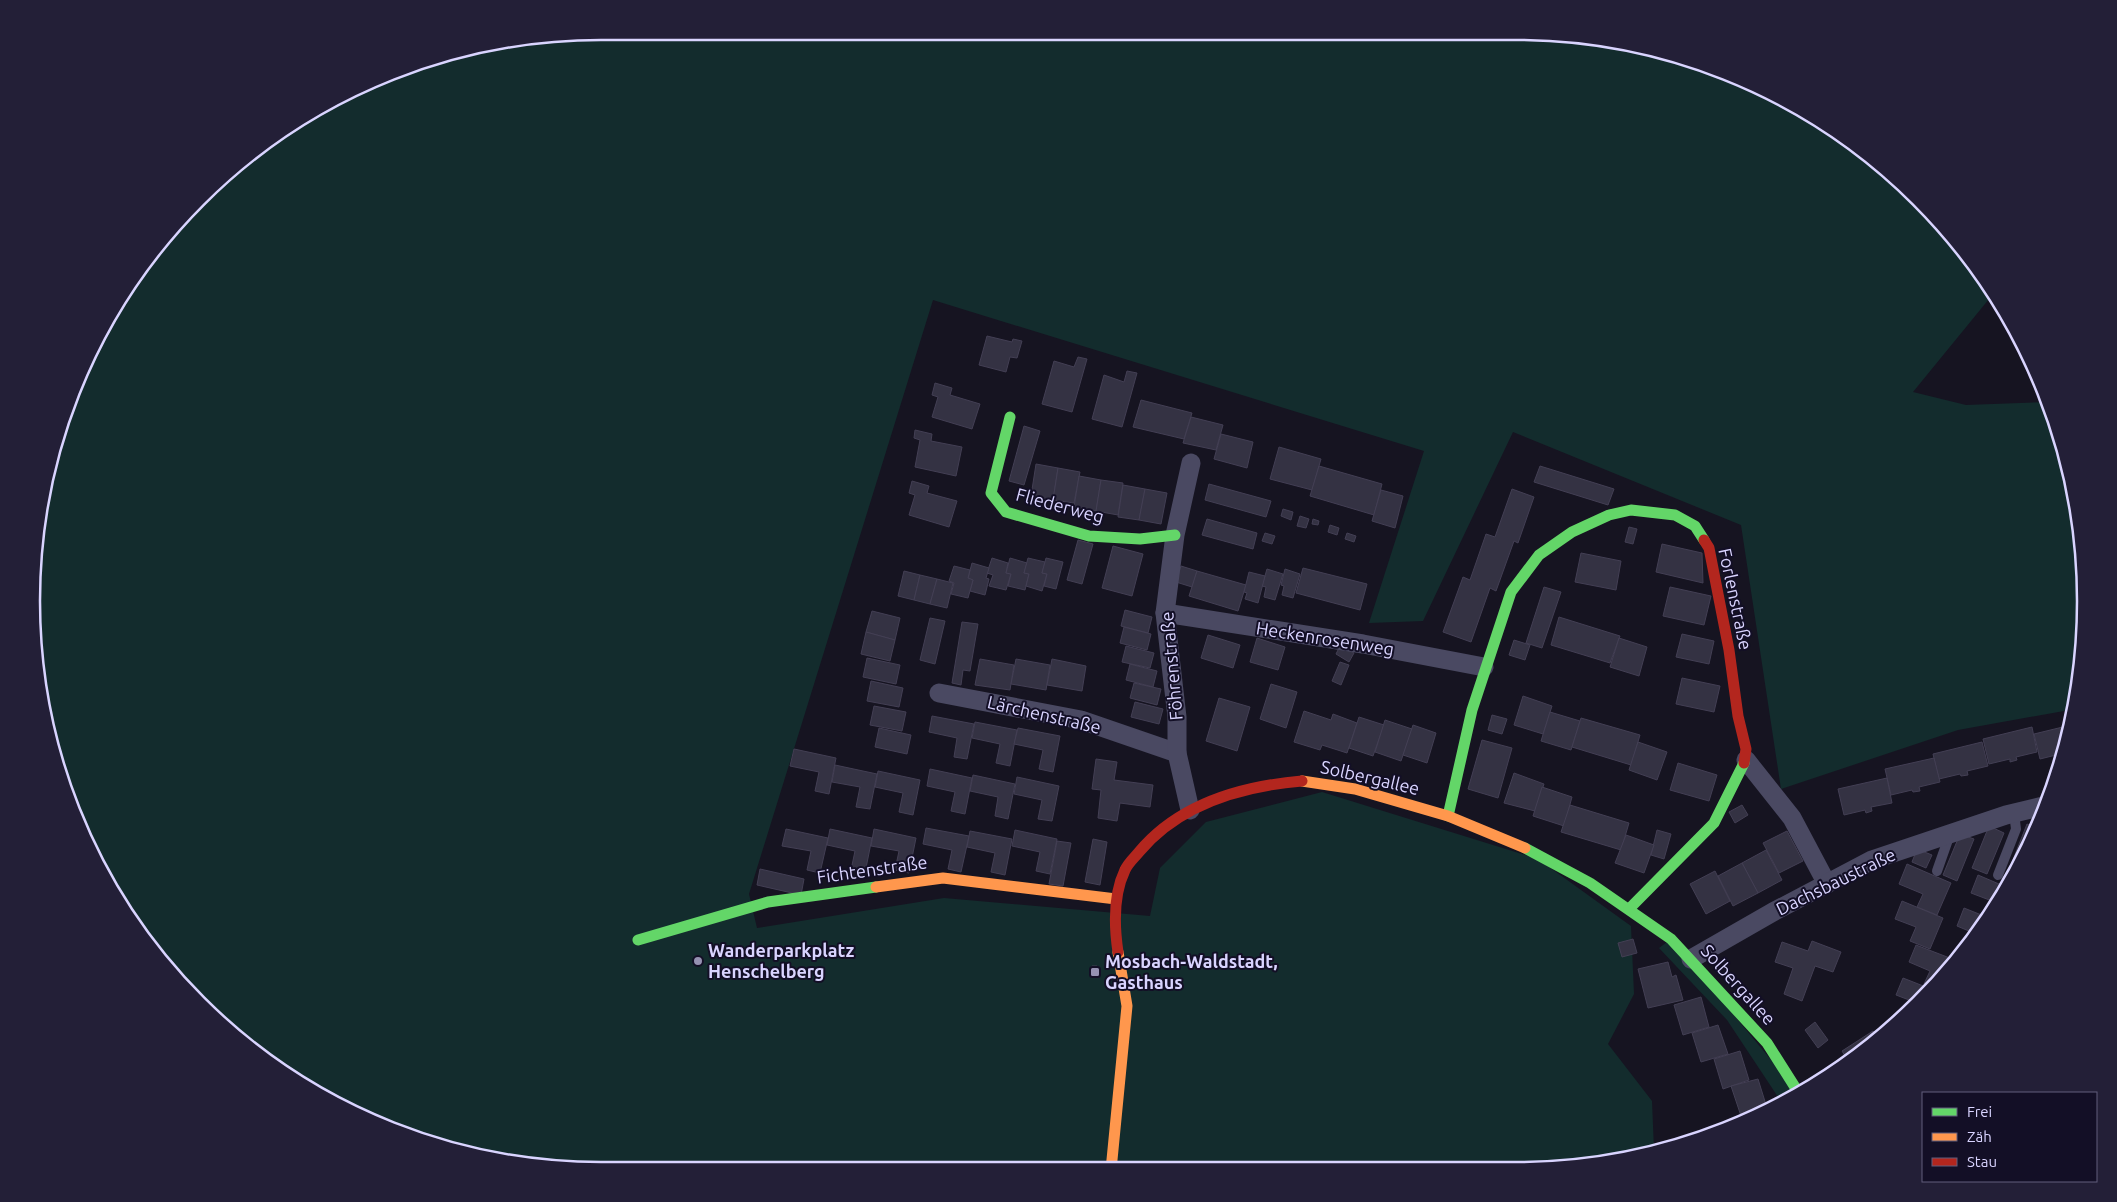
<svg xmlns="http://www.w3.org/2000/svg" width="2117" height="1202" font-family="Ubuntu,sans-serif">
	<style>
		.green { fill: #132c2d }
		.building { fill: #343243; stroke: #433f54 }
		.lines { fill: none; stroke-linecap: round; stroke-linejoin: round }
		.lane { stroke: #4a4962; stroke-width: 10 }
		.street { stroke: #4a4962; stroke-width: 19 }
		.fast { stroke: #63d668; stroke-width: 11 }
		.slow { stroke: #ff974d; stroke-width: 11 }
		.jam { stroke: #b3261e; stroke-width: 11 }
		.poi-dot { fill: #9591b1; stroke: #130f26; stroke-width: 2 }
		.labels { text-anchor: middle; stroke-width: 4; stroke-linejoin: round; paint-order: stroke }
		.street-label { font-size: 18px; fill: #d9d4ff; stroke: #130f26 }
		.poi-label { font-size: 18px; font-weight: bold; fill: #d9d4ff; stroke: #130f26; text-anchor: start }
		.rim { fill: none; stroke: #d9d4ff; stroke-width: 2.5 }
	</style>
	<rect width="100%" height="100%" fill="#161421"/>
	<g class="green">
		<path d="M1554,32L1699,61L1832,127L1919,198L1990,284L1995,294L1989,299L1913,392L1966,405L2048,402L2075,490L2086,601L2075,709L1958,730L1781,789L1741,525L1513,432L1423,621L1369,623L1424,451L933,300L749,894L757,928L944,898L1150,916L1160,868L1206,822L1322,792L1538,859L1631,926L1634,994L1608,1044L1652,1101L1654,1150L1554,1170H563L418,1140L285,1075L172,976L108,886L75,819L42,712L32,638L36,527L51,453L90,349L127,284L198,198L254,149L349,90L418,61L526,36Z"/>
		<path d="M1671,939L1800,1095L1782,1103L1727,1020L1659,948Z"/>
	</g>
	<g class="building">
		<path d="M987,336L1012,342L1013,339L1022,341L1017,358L1010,357L1006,372L979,365Z"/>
		<path d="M1078,357L1087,359L1072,412L1042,404L1054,361L1074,367Z"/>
		<path d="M1127,371L1137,373L1122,427L1092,419L1104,375L1124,382Z"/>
		<path d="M935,383L952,388L950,395L980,404L972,429L932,417L938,397L932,395Z"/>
		<path d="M1141,400L1192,413L1184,439L1133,427Z"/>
		<path d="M1191,417L1223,425L1216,450L1183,443Z"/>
		<path d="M1024,426L1040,431L1024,485L1009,481Z"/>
		<path d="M915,430L932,434L931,441L962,447L956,476L915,467L920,440L914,438Z"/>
		<path d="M1221,434L1253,442L1247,468L1214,459Z"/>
		<path d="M1279,447L1321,459L1312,490L1270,479Z"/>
		<path d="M1036,464L1058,468L1053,500L1031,496Z"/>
		<path d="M1319,466L1382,484L1374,515L1310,496Z"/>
		<path d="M1540,466L1614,489L1608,505L1534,482Z"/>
		<path d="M1058,468L1080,472L1074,503L1053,500Z"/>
		<path d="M1079,476L1101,480L1096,511L1074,507Z"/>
		<path d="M1101,480L1123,483L1118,515L1096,511Z"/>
		<path d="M912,481L929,486L927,493L957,501L949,527L909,515L915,495L909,493Z"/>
		<path d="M1209,484L1271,501L1266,517L1205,500Z"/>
		<path d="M1123,485L1145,489L1139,520L1118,517Z"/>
		<path d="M1145,489L1167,493L1161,524L1139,520Z"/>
		<path d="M1512,489L1534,497L1518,543L1514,541L1496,591L1490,588L1471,642L1443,632L1463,577L1470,580L1486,534L1495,537Z"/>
		<path d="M1381,490L1403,496L1395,528L1372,521Z"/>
		<path d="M1283,509L1293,512L1291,520L1281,516Z"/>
		<path d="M1300,516L1309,519L1306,528L1297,526Z"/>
		<path d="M1207,519L1257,533L1253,549L1202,535Z"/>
		<path d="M1313,519L1319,521L1318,525L1312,524Z"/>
		<path d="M1330,525L1339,528L1337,535L1328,532Z"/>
		<path d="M1629,527L1637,529L1633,544L1625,542Z"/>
		<path d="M1265,533L1275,536L1272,544L1262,541Z"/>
		<path d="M1347,533L1356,536L1354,542L1345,539Z"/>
		<path d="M1078,540L1093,544L1082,584L1067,580Z"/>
		<path d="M1662,544L1702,553L1703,583L1656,572Z"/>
		<path d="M1113,546L1143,554L1132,596L1102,588Z"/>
		<path d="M1581,553L1621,561L1616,590L1575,582Z"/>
		<path d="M992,558L1008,563L1006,573L1011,574L1006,590L989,586L993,575L987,573Z"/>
		<path d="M1010,558L1027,563L1024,573L1029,574L1025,590L1008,586L1011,574L1006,573Z"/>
		<path d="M1028,558L1045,562L1042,573L1047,574L1042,591L1026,586L1029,574L1024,573Z"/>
		<path d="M1046,558L1063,562L1056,589L1044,586L1047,574L1042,573Z"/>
		<path d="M972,563L989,568L986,578L989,579L985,595L970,591L973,580L968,578Z"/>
		<path d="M954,566L970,570L968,578L973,580L968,598L951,594L954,583L949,581Z"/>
		<path d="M1181,566L1197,571L1192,587L1176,582Z"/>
		<path d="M1303,568L1367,584L1360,610L1296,593Z"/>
		<path d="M1267,569L1283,574L1275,600L1264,597L1266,587L1262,586Z"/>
		<path d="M1285,569L1300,574L1293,598L1282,595L1284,586L1281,585Z"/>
		<path d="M904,571L920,575L914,600L898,596Z"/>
		<path d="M1197,571L1246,585L1238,611L1189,596Z"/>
		<path d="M1249,572L1265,576L1258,603L1245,599L1247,593L1244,592Z"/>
		<path d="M920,575L937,579L930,604L914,600Z"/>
		<path d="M937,579L953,583L947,608L930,604Z"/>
		<path d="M1544,587L1561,592L1542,648L1526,643Z"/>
		<path d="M1670,587L1711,596L1704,625L1663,616Z"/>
		<path d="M1125,610L1152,617L1148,633L1121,626Z"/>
		<path d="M872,611L900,618L895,640L866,632Z"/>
		<path d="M1559,617L1620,636L1610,663L1551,645Z"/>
		<path d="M930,618L945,621L935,664L920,660Z"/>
		<path d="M962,622L978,624L970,671L963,670L961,685L952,683Z"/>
		<path d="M1124,627L1151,634L1147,650L1120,643Z"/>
		<path d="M866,632L895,640L890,661L861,654Z"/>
		<path d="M1682,634L1714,641L1709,664L1676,657Z"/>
		<path d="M1208,635L1240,645L1233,668L1201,658Z"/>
		<path d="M1257,638L1285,647L1278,670L1250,662Z"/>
		<path d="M1619,638L1647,647L1639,676L1610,667Z"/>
		<path d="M1514,640L1530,645L1525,660L1509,655Z"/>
		<path d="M1126,646L1154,653L1150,668L1122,662Z"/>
		<path d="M1340,646L1354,653L1349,662L1336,654Z"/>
		<path d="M867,658L900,665L896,684L863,677Z"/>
		<path d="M980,659L1014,665L1010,690L975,685Z"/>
		<path d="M1016,659L1050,665L1046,690L1011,684Z"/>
		<path d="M1052,659L1086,666L1082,691L1047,685Z"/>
		<path d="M1340,662L1349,665L1341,685L1332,681Z"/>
		<path d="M1130,664L1157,671L1153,687L1126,680Z"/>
		<path d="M1682,678L1720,686L1714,712L1676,704Z"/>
		<path d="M871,681L903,688L899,707L867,701Z"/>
		<path d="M1134,683L1161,689L1157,705L1130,698Z"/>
		<path d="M1271,684L1297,692L1286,728L1260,719Z"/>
		<path d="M1523,696L1552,706L1543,734L1514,725Z"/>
		<path d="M1219,698L1250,707L1237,751L1206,741Z"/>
		<path d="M1135,702L1163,709L1159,724L1131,717Z"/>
		<path d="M874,706L906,712L902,731L870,725Z"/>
		<path d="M1304,711L1331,720L1333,714L1357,723L1347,753L1322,745L1320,750L1294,742Z"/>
		<path d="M1550,712L1580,721L1571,750L1541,741Z"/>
		<path d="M1492,715L1507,719L1502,734L1488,730Z"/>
		<path d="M932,716L974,724L967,759L954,757L957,738L929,732Z"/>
		<path d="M1359,717L1384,725L1373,756L1349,748Z"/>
		<path d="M1581,718L1640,735L1631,765L1572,747Z"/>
		<path d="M1385,720L1412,729L1401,761L1375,752Z"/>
		<path d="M975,722L1017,730L1010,766L996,763L1000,744L972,738Z"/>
		<path d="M1413,725L1436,733L1427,763L1403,755Z"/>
		<path d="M2071,725L2061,757L2060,754L2040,759L2034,734Z"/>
		<path d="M2032,727L2037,752L2016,757L2017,760L2010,762V759L1989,764L1983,739Z"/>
		<path d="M879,728L911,735L907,754L875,747Z"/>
		<path d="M1018,728L1060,736L1053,772L1039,769L1043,750L1014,744Z"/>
		<path d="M1482,740L1512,748L1498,798L1468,789Z"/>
		<path d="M1638,742L1667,752L1657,780L1629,770Z"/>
		<path d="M1982,742L1988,766L1967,771L1968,775L1961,776L1960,774L1939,779L1933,754Z"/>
		<path d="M794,749L836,758L829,794L815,791L819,772L790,766Z"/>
		<path d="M1934,758L1940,782L1919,787L1920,791L1913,792L1912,790L1891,795L1885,769Z"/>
		<path d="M1096,759L1117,762L1114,780L1153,785L1150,807L1120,803L1117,821L1098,818L1101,790L1092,789Z"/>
		<path d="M1678,763L1717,775L1709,801L1670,790Z"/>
		<path d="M835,765L877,774L870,809L856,807L860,787L832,782Z"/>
		<path d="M930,769L972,778L965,814L951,811L955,792L927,786Z"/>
		<path d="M878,771L920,780L913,815L899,812L903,793L875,787Z"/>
		<path d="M1514,773L1544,784L1535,811L1504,803Z"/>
		<path d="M973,775L1015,784L1008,819L995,816L998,797L970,791Z"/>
		<path d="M1017,777L1059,786L1052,821L1038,819L1042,800L1014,794Z"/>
		<path d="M1887,778L1892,803L1871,807L1872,811L1866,813L1865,810L1844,815L1838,789Z"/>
		<path d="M1542,787L1572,797L1564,826L1533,816Z"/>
		<path d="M1570,805L1629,823L1621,850L1561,832Z"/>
		<path d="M1742,805L1748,815L1735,823L1729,812Z"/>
		<path d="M2027,824L2037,828L2009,882L2005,880Z"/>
		<path d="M1989,826L2004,833L1987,874L1972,868Z"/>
		<path d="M926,828L969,836L961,872L948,869L952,850L923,844Z"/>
		<path d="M786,829L828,838L820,873L807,870L811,851L782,846Z"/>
		<path d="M830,829L872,838L865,873L851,870L855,851L827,845Z"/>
		<path d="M874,829L916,838L909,873L895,870L899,851L871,846Z"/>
		<path d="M1015,830L1057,839L1050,874L1036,871L1040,852L1012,846Z"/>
		<path d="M1657,830L1671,834L1664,859L1651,855Z"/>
		<path d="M970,831L1012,839L1005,875L991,872L995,853L967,847Z"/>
		<path d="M1787,831L1803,861L1779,873L1763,843Z"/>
		<path d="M1960,834L1974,839L1957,881L1943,875Z"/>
		<path d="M1626,835L1654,845L1644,873L1615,863Z"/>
		<path d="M1093,839L1107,842L1100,885L1085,882Z"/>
		<path d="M1057,841L1071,843L1063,886L1049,884Z"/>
		<path d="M1917,849L1932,855L1926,868L1912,862Z"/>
		<path d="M1766,850L1782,880L1758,893L1742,863Z"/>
		<path d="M1742,863L1758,893L1733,906L1718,876Z"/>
		<path d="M1907,864L1951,883L1937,915L1917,907L1923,894L1899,884Z"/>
		<path d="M760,869L804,879L801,895L757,885Z"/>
		<path d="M1715,871L1730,901L1706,914L1690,884Z"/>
		<path d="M1978,875L2006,887L1990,917L1986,915L1992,901L1971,893Z"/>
		<path d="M1902,901L1943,918L1930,949L1910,941L1916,927L1895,919Z"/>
		<path d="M1964,908L1989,918L1976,934L1957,926Z"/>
		<path d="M1633,939L1637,953L1622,957L1618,943Z"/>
		<path d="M1812,941L1841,952L1833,972L1815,966L1802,1001L1784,994L1793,968L1775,962L1782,942L1808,951Z"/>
		<path d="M1916,945L1955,960L1932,988L1924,984L1930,971L1909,962Z"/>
		<path d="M1668,962L1672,977L1676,975L1683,1000L1648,1008L1638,969Z"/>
		<path d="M1092,966H1097L1098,977H1093Z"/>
		<path d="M1903,978L1931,989L1916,1006L1917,1003L1896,995Z"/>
		<path d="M1701,997L1709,1027L1683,1035L1674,1005Z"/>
		<path d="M1815,1022L1828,1040L1818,1048L1805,1030Z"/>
		<path d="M1718,1025L1728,1054L1701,1062L1692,1033Z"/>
		<path d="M1873,1031L1877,1036L1847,1059L1842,1051Z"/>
		<path d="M1740,1051L1749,1080L1723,1089L1714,1059Z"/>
		<path d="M1758,1079L1767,1108L1741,1116L1731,1086Z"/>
	</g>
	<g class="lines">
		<g class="lane">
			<path d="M1937,871L1950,834"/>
			<path d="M1998,875L2016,829L2014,813"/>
		</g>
		<g class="street">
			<path d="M1165,613L1363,644L1484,667"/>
			<path d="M939,693L1081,720L1177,753"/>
			<path d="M1746,760L1792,818L1827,884"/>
			<path d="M1190,810L1177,753V717L1165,613L1175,535L1191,463"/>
			<path d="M1691,959L1773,912L1872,860L2006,815L2047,805"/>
		</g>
		<g class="fast">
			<path d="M1010,417L991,493L1006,512L1089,536L1140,539L1175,535"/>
			<path d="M1448,816L1472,710L1511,592L1539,555L1572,532L1609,515L1631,510L1675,515L1695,526L1704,540"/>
			<path d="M1525,848L1590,883L1671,939L1767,1043L1800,1095"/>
			<path d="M1629,909L1714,823L1744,763"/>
			<path d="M638,940L768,902L876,887"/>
		</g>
		<g class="slow">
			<path d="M1302,781L1355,789L1448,816L1525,848"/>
			<path d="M876,887L943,878L1116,899"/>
			<path d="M1111,1170L1127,1006L1118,952"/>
		</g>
		<g class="jam">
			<path d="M1704,540L1709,548L1729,650L1738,716L1746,749L1744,763"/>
			<path d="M1118,952C1114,925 1113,895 1125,870C1128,863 1135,857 1139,852C1179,804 1243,786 1302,781"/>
		</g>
	</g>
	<g class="poi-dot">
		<circle cx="698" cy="961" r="5"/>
		<rect x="1090" y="967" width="10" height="10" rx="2.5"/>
	</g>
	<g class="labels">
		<g class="street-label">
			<text transform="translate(1060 506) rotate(15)" y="6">Fliederweg</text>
			<text transform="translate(1735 599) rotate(78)" y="6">Forlenstraße</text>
			<text transform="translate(1325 639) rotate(9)" y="6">Heckenrosenweg</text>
			<text transform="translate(1172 666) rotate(-95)" y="6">Föhrenstraße</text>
			<text transform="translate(1044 715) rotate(13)" y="6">Lärchenstraße</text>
			<text transform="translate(1370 778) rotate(13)" y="6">Solbergallee</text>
			<text transform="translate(872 870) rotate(-8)" y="6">Fichtenstraße</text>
			<text transform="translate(1836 882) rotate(-26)" y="6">Dachsbaustraße</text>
			<text transform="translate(1738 985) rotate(48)" y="6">Solbergallee</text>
		</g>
		<g class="poi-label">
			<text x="708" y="957">Wanderparkplatz<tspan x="708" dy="21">Henschelberg</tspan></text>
			<text x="1105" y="968">Mosbach-Waldstadt,<tspan x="1105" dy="21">Gasthaus</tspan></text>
		</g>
	</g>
	<path d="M0 0H2117V1202H0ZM601 40H1516A561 561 0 0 1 2077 601V601A561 561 0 0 1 1516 1162H601A561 561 0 0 1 40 601V601A561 561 0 0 1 601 40Z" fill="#231f37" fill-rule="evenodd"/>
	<path class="rim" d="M601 40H1516A561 561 0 0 1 2077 601V601A561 561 0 0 1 1516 1162H601A561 561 0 0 1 40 601V601A561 561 0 0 1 601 40Z"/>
	<rect x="1922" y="1092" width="175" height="90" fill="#130f26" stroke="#625e7d"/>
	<rect x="1932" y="1108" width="25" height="8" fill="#63d668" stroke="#625e7d"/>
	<text x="1967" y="1117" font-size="15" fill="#d9d4ff">Frei</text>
	<rect x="1932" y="1133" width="25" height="8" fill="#ff974d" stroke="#625e7d"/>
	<text x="1967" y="1142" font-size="15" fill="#d9d4ff">Zäh</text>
	<rect x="1932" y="1158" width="25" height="8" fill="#b3261e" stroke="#625e7d"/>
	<text x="1967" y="1167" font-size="15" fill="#d9d4ff">Stau</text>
</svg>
